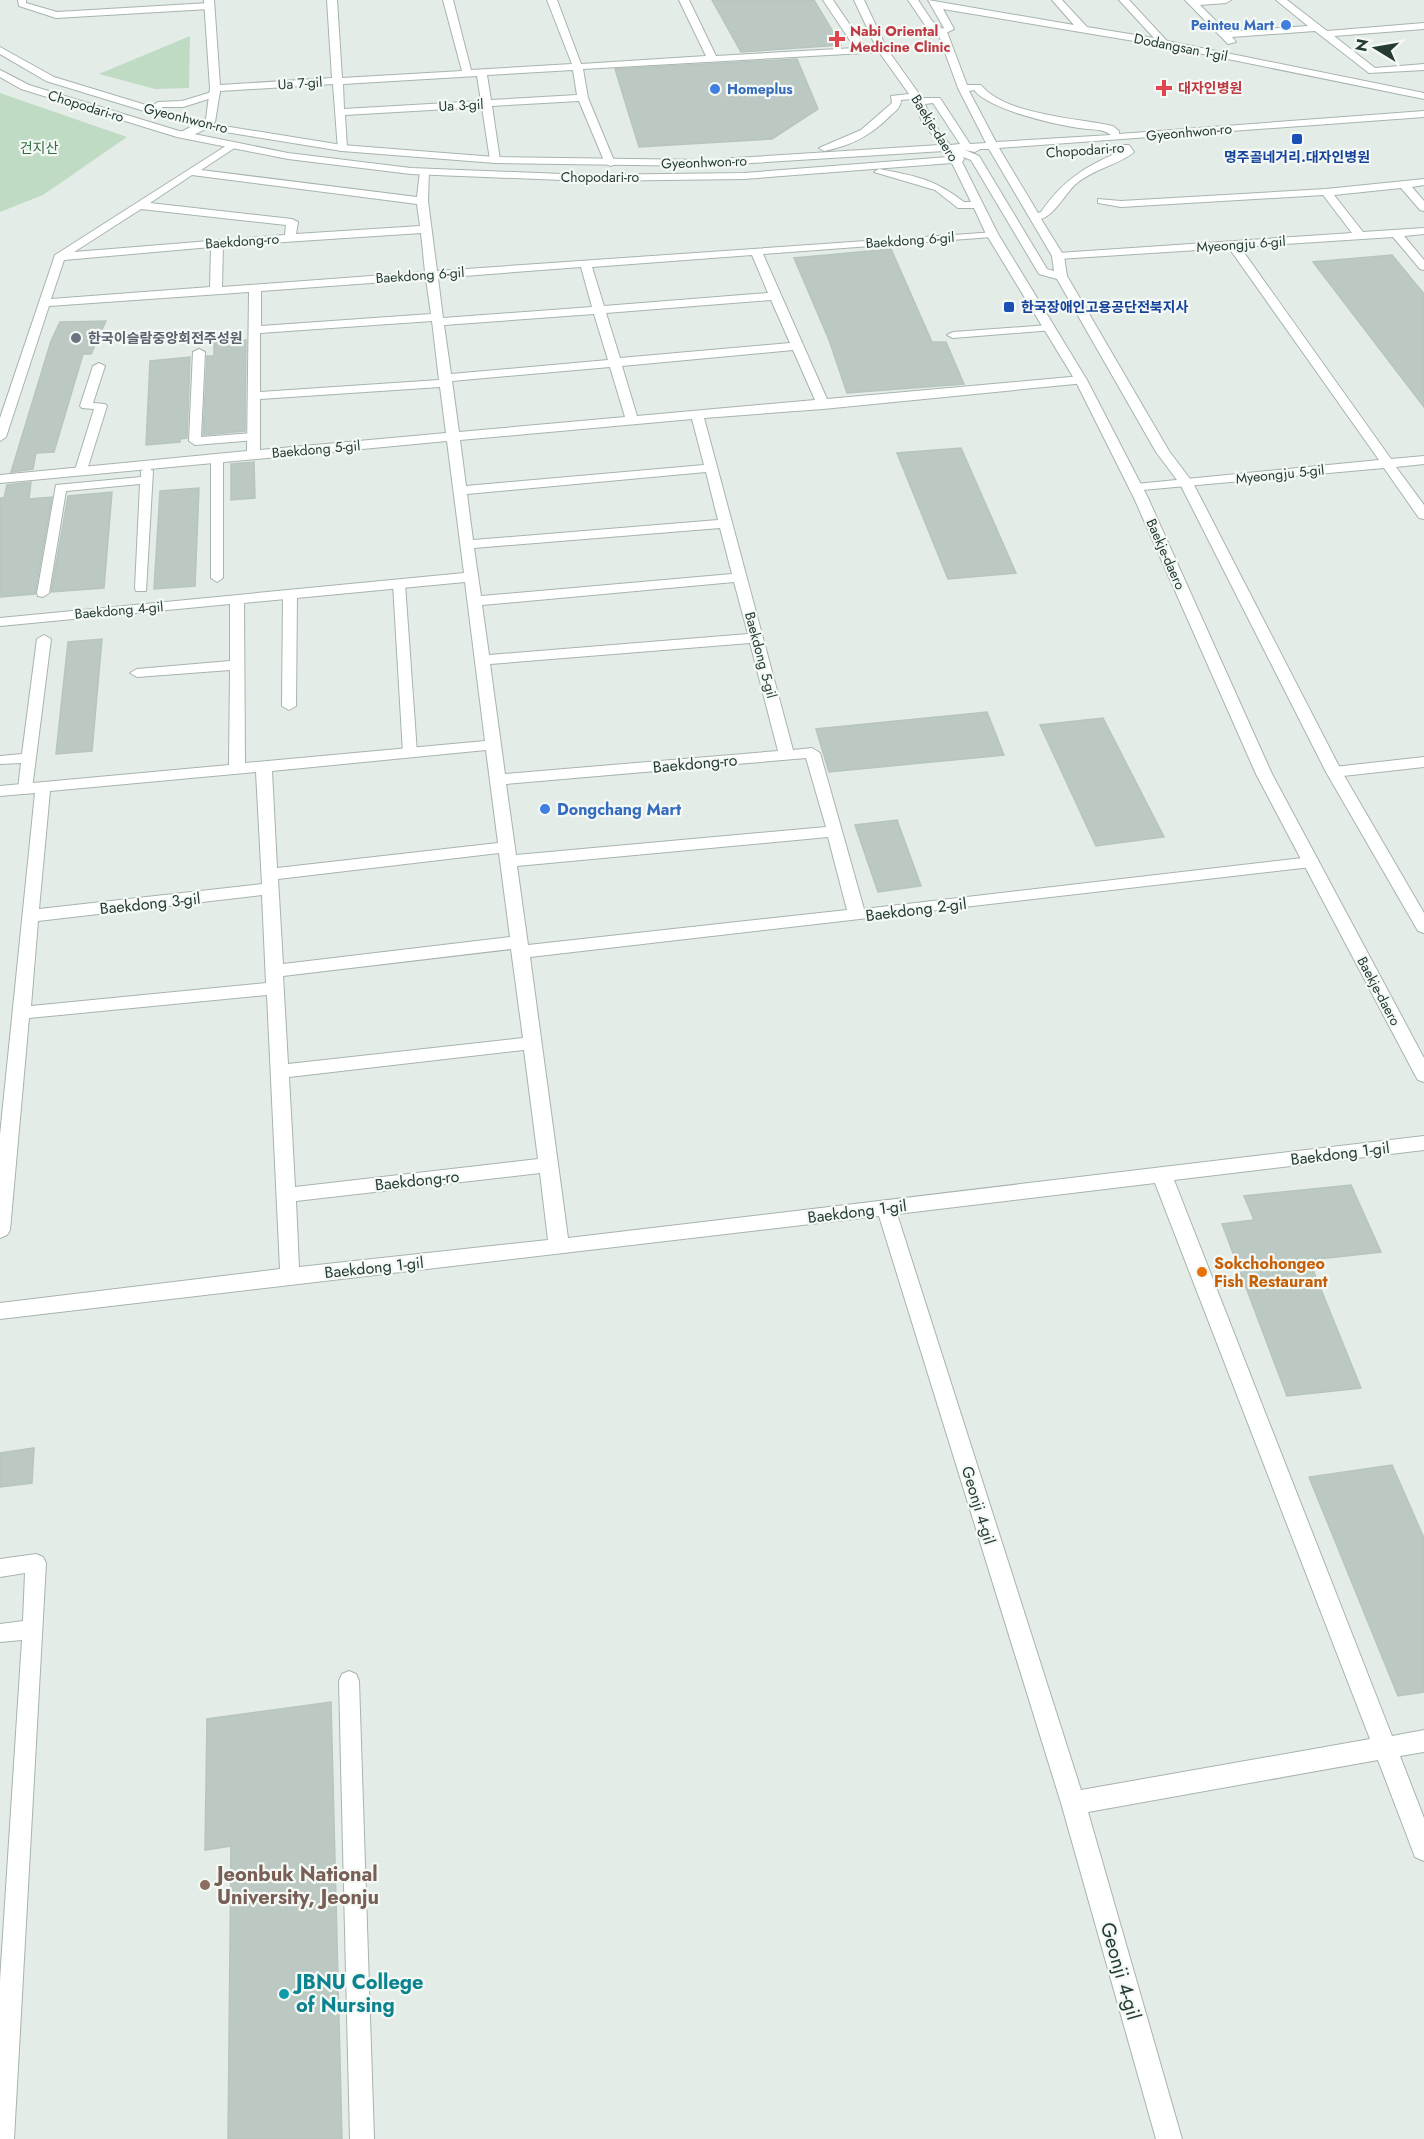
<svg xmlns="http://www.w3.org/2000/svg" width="1424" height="2139" font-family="Jost,'Noto Sans KR',sans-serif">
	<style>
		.green { fill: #bfdbc3 }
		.building { fill: #bcc9c3; stroke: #b7c5bd; stroke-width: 1.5 }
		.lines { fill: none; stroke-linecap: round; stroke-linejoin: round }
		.service-casing { stroke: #a7b4ad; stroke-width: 2 }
		.minor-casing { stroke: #a7b4ad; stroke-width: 2 }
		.tertiary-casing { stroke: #a7b4ad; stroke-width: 2 }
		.service { fill: #fff; fill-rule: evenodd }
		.minor { fill: #fff; fill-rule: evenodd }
		.tertiary { fill: #fff; fill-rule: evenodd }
		.shop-dot { fill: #3f7fe0; stroke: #f4f9f6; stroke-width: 2 }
		.health-dot { fill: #e0444e; stroke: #f4f9f6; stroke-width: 2 }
		.transit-dot { fill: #1a4fb4; stroke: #f4f9f6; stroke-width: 2 }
		.worship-dot { fill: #6b7280; stroke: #f4f9f6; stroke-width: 2 }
		.food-dot { fill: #e8710a; stroke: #f4f9f6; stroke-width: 2 }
		.education-dot { fill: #8d6e63; stroke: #f4f9f6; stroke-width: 2 }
		.culture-dot { fill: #0f9aa8; stroke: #f4f9f6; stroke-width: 2 }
		.labels { text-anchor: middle; stroke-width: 4.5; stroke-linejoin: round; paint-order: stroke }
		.far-shop-label { font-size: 14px; font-weight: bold; fill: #366cbe; stroke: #f4f9f6; text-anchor: end }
		.far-health-label { font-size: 14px; font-weight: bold; fill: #be3a42; stroke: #f4f9f6; text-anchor: start }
		.far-street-label { font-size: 14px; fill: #253c33; stroke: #f4f9f6 }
		.far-park-label { font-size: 14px; fill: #336e42; stroke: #f4f9f6 }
		.far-transit-label { font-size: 14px; font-weight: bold; fill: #164399; stroke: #f4f9f6 }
		.far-worship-label { font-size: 14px; font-weight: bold; fill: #5b616d; stroke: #f4f9f6; text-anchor: start }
		.street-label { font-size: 16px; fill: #253c33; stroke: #f4f9f6 }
		.shop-label { font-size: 16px; font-weight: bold; fill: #366cbe; stroke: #f4f9f6; text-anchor: start }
		.food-label { font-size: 16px; font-weight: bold; fill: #c56008; stroke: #f4f9f6; text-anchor: start }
		.near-education-label { font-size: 20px; font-weight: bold; fill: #785e54; stroke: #f4f9f6; text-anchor: start }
		.near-street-label { font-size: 20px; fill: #253c33; stroke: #f4f9f6 }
		.near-culture-label { font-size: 20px; font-weight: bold; fill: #0d838f; stroke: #f4f9f6; text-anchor: start }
	</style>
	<rect width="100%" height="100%" fill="#e4ece7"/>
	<g class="green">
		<path d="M190,36L189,88L155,89L99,74Z"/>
		<path d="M0,93L127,137L43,195L0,212Z"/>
	</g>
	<g class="building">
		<path d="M712,0H814L841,45L741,52Z"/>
		<path d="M797,59L818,109L772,139L639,147L615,69Z"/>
		<path d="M891,249L932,342H946L964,384L847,393L829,340L794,258Z"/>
		<path d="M1392,255L1424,294V407L1313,262Z"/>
		<path d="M106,321L91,354H83L54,452L36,453L33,469L11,472L51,341L60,322Z"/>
		<path d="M246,340L245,431L203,435L207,356H214V342Z"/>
		<path d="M190,357L187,438L180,439V442L146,445L150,361Z"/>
		<path d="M961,448L1016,573L948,579L897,453Z"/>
		<path d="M254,462L255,498L231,500V464Z"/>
		<path d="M31,482L29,499L52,497L35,594L0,597V498H4L7,485Z"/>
		<path d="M199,488L195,586L154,589L160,491Z"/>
		<path d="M112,492L104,588L51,592L68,496Z"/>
		<path d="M102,639L92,751L56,754L68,642Z"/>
		<path d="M987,712L1004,755L829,772L816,729Z"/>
		<path d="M1103,718L1164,837L1096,846L1040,725Z"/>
		<path d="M897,820L921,886L878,892L855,825Z"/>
		<path d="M1351,1185L1381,1252L1309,1260L1361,1388L1287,1396L1222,1224L1254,1220L1244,1196Z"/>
		<path d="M34,1448L32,1483L0,1487V1453Z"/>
		<path d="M1392,1465L1424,1538V1692L1398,1696L1309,1477Z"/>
		<path d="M331,1702L342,2139H228L231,1846L205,1850L207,1719Z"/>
	</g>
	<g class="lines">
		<g class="service-casing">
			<g id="service">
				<path d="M18,0H26V3L57,12L209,3L213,6L209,9L56,18L19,6Z"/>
				<path d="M215,91L220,94L218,96L183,107H163L151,113L146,110L158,102L182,101Z"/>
				<path d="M1049,325L1053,326V330L953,338L947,335L953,332Z"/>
				<path d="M199,349L205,352L201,437L253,433L257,434V440L195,445L189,441L193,352Z"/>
				<path d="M99,363L105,366L93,403L105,404L107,406L87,470L81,474L75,470L94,409L82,408L80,406L93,366Z"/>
				<path d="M217,454L223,458V578L217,582L211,578V458Z"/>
				<path d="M147,467L153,471L146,591H136L135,588L140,484L66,491L49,593L43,597L38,596L37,593L56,485L141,477V471Z"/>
				<path d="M399,580L405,584L417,753L410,757L403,753L393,584Z"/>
				<path d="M290,590L297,594L296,706L289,710L282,706L283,594Z"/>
				<path d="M44,635L51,639L32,789L25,794L18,789L21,763L0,764V756L22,754L37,639Z"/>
				<path d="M36,1554L43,1557L46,1563L14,2139H0V1981L22,1640L0,1642V1624L23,1621L25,1573L0,1577V1559Z"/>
				<path d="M349,1671L356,1674L359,1681L374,2139H350L339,1681L342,1674Z"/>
			</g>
		</g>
		<g class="minor-casing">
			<g id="minor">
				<path d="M204,0H214L220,85L332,78L327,0H337L342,78L462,71L443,0H453L471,70L572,64L547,0H557L581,64L706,56L679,0H689L716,56L855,48L823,0H833L865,47L882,46L887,49L882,52L583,69L588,98L615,163L614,165L610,166L605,163L579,101L492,106L500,160L495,163L490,160L482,107L345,115L347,148L342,151L338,150L333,84L220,91L215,122C206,130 191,138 179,137V133L206,119L210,88ZM573,70L577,95L491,100L487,75ZM477,76L481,101L344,109L343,84Z"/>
				<path d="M928,0L1074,25L1052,0H1062L1087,27L1154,38L1119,0H1129L1167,41L1424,93V99L1164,46L943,9L954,29L942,35L937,32L944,28Z"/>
				<path d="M1185,0H1231L1226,3L1200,5L1227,32L1308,26L1276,0H1287L1327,31L1424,23V29L1334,36L1375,68L1424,64V70L1369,73L1315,31L1232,37L1236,42L1228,44Z"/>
				<path d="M232,142L236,143V147L201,170L417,197L420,171L421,169H429L428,201L437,271L996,232V236L992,237L763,254L827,399L1081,376L1085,377L1087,380L1085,383L823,409L704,418L793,750L812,748L820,753L864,909L1311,857L1317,858L1319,862L1317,866L1311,867L530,957L568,1238L1424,1136V1150L1174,1180L1392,1736L1424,1730V1752L1400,1756L1424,1818V1861L1415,1857L1378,1760L1088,1812L1182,2139H1156L1061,1803L879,1216L0,1319V1303L280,1269L267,995L29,1018L10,1230L7,1235L0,1238V1135L35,793L0,796V786L229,765L230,670L137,677L130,673L137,669L230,661V604L0,626V618L464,573L447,441L0,483V475L247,451L249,292L49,306L6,437L0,441V418L55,255ZM192,175L417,204L420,226L296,234L298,222L292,219L150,203ZM141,209L286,225L285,235L74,252ZM421,233L425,272L222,287L223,246ZM211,247L210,287L51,299L64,260ZM752,255L768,293L604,306L592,267ZM581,267L592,307L443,318L438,278ZM426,279L431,314L261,326V291ZM771,300L790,343L620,358L606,313ZM594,314L608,360L451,374L444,325ZM432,321L439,380L260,392V333ZM793,350L815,400L637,416L622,366ZM610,367L625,417L459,432L452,381ZM440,387L446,433L260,450V399ZM692,419L704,465L466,486L460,440ZM706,472L718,520L473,540L467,494ZM720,528L732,574L481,596L474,548ZM465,582L485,741L245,763L244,603ZM734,582L748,634L489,655L482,605ZM750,643L778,751L505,774L490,664ZM486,750L498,843L277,868L272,771ZM806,758L826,827L516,855L506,784ZM256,772L262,884L39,909L50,791ZM828,837L847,910L528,945L517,866ZM499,853L510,937L283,964L278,879ZM262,895L266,983L31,1006L38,921ZM511,949L523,1038L288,1064L283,976ZM524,1050L538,1159L295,1187L289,1077ZM540,1173L548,1240L299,1267L296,1201ZM1155,1183L1370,1739L1081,1790L897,1214Z"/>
				<path d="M1424,179V185L1412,187L1424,201V211L1420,210L1401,188L1334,195L1363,232L1424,228V234L1404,236L1424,260V270L1420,269L1393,237L1240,247L1391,459L1424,456V464L1396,467L1424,505V519L1419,518L1384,468L1131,491L1129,488L1131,485L1136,484L1379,460L1229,248L1058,259L1052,256L1058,253L1352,233L1323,195L1121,207L1098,203V199L1121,201L1326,189Z"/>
				<path d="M1424,757V767L1334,777L1326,772L1334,767Z"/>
			</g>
		</g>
		<g class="tertiary-casing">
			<path id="tertiary" d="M854,0H864L887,49L922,98H940L970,144L986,143L958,88L938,33L925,25L908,0H918L932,21L947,32L967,85H981C1005,115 1077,118 1113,126L1119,131V134L1424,111V117L999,148L1038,213L1041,212C1063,180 1087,165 1122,151L1120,147L1121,145H1129L1134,152C1120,164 1094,169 1077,183C1065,193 1056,214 1041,219L1064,256L1067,276L1169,451L1193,483L1342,772L1424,913V933L1418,931L1326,772L1180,484L1156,452L1057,279L1039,274L971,160L963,157L964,159L962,162L998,234L1087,380L1148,498L1272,774L1424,1058V1082L1418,1080L1415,1075L1256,774L1134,498L1075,380L986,234L974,208H958L935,190L874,172L879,169C916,176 934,179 964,202H971L952,163L744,179L587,181L411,174L288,159L177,137L21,89L0,77V70L29,85L179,131L288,153L411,168L587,175L744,173L948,157L944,151L703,166L495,163L342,151L200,128L46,81L0,54V47L54,77L205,123L342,145L495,157L703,160L940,145L922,121L912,99L901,100C901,107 896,111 891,115C872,135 851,146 824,151L819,148L861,130L892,103L891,96L909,94L877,49ZM974,90C990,110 1053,124 1079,128C1090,130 1103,128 1111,135L996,142L969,91ZM933,103L960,144L950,145L932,121L925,104ZM980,149H989L1052,256L1054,271L1047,269L979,156L965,150L975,152Z"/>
		</g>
		<use href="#service" class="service"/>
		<use href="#minor" class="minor"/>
		<use href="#tertiary" class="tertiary"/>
	</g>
	<g class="shop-dot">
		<circle cx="1286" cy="25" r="6"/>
		<circle cx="715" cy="89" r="6"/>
		<circle cx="545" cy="809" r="6"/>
	</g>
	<g class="health-dot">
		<path d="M834 30h6v6h6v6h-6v6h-6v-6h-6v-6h6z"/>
		<path d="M1161 79h6v6h6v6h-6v6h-6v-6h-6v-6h6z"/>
	</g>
	<g class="transit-dot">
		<rect x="1291" y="133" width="12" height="12" rx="3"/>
		<rect x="1003" y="301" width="12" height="12" rx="3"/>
	</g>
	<circle class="worship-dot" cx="76" cy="338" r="6"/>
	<circle class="food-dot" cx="1202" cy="1272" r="6"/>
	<circle class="education-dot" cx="205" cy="1885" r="6"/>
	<circle class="culture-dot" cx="284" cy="1994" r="6"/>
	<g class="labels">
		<g class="far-shop-label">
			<text x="1274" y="30">Peinteu Mart</text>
			<text x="727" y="94" text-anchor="start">Homeplus</text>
		</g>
		<g class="far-health-label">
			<text x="850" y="36">Nabi Oriental<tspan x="850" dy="16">Medicine Clinic</tspan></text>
			<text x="1178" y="93">대자인병원</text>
		</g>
		<g class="far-street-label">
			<text transform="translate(1181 47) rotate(11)" y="5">Dodangsan 1-gil</text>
			<text transform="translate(300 83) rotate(-4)" y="5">Ua 7-gil</text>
			<text transform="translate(461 105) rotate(-3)" y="5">Ua 3-gil</text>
			<text transform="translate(86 106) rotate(17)" y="5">Chopodari-ro</text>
			<text transform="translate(186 118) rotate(14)" y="5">Gyeonhwon-ro</text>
			<text transform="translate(935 128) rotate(58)" y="5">Baekje-daero</text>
			<text transform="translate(1189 132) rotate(-5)" y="5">Gyeonhwon-ro</text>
			<text transform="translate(1085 150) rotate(-4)" y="5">Chopodari-ro</text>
			<text transform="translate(704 162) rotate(-2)" y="5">Gyeonhwon-ro</text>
			<text x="600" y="182">Chopodari-ro</text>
			<text transform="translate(910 240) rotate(-4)" y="5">Baekdong 6-gil</text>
			<text transform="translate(242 241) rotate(-4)" y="5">Baekdong-ro</text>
			<text transform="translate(1241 244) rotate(-4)" y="5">Myeongju 6-gil</text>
			<text transform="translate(420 275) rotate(-4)" y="5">Baekdong 6-gil</text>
			<text transform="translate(316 449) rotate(-5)" y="5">Baekdong 5-gil</text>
			<text transform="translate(1280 474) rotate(-6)" y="5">Myeongju 5-gil</text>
			<text transform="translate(1166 554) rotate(66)" y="5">Baekje-daero</text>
			<text transform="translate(119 610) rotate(-5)" y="5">Baekdong 4-gil</text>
			<text transform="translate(761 655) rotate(75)" y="5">Baekdong 5-gil</text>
			<text transform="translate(1379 991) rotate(62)" y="5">Baekje-daero</text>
		</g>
		<g class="far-park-label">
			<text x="39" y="153">건지산</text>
		</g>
		<g class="far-transit-label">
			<text x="1297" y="162">명주골네거리.대자인병원</text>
			<text x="1021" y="312" text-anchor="start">한국장애인고용공단전북지사</text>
		</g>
		<g class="far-worship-label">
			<text x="88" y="343">한국이슬람중앙회전주성원</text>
		</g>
		<g class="street-label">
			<text transform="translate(695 763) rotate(-5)" y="6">Baekdong-ro</text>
			<text transform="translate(150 903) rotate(-6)" y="6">Baekdong 3-gil</text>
			<text transform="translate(916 909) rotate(-7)" y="6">Baekdong 2-gil</text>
			<text transform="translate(1340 1153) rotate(-7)" y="6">Baekdong 1-gil</text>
			<text transform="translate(417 1180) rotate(-6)" y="6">Baekdong-ro</text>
			<text transform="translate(857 1211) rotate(-7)" y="6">Baekdong 1-gil</text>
			<text transform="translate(374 1267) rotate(-6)" y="6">Baekdong 1-gil</text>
			<text transform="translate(979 1505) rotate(73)" y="6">Geonji 4-gil</text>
		</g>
		<g class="shop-label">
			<text x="557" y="815">Dongchang Mart</text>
		</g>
		<g class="food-label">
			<text x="1214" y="1269">Sokchohongeo<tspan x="1214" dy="18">Fish Restaurant</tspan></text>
		</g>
		<g class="near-education-label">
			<text x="217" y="1881">Jeonbuk National<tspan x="217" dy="23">University, Jeonju</tspan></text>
		</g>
		<g class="near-street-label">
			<text transform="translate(1121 1971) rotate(74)" y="7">Geonji 4-gil</text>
		</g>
		<g class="near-culture-label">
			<text x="296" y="1989">JBNU College<tspan x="296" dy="23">of Nursing</tspan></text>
		</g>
	</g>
	<g transform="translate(1376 48) rotate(281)" stroke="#f4f9f6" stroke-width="4.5" paint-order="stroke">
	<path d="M0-4.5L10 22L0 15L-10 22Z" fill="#253c33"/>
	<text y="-9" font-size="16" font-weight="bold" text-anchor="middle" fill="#253c33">N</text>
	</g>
</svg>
